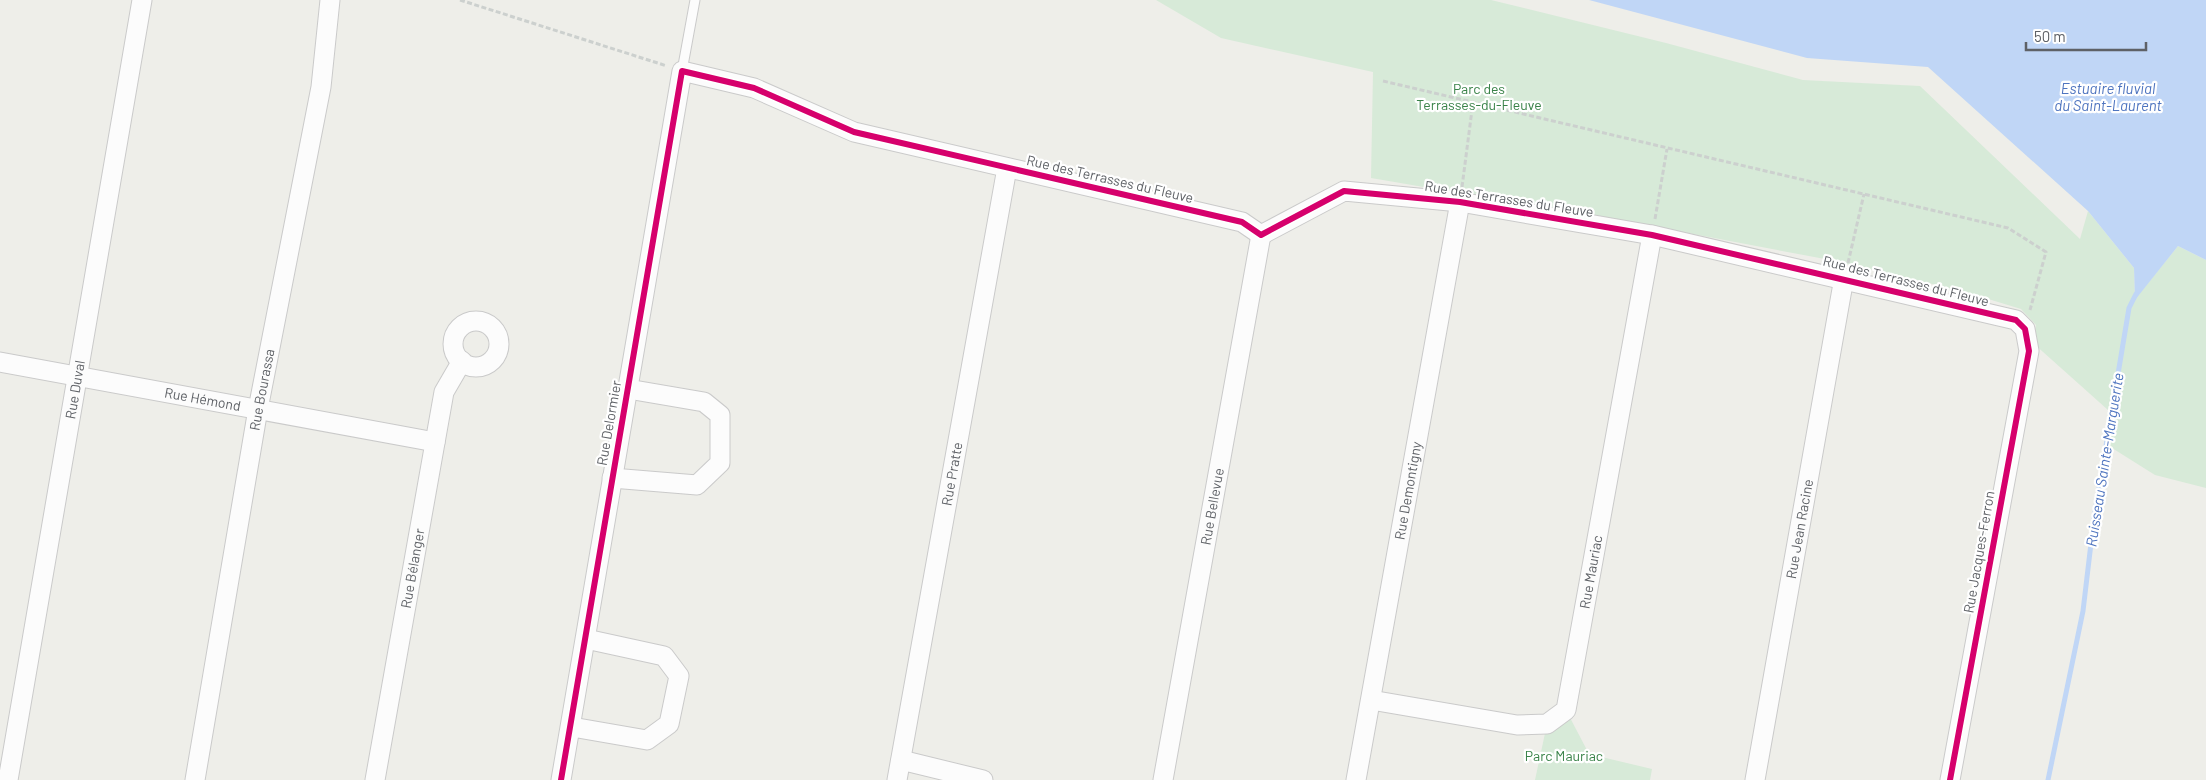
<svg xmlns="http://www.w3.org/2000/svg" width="2206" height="780" font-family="Barlow,sans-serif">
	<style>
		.green { fill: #d7ead8 }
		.water { fill: #c0d6f6 }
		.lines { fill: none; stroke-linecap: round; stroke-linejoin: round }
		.stream { stroke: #c0d6f6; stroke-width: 5 }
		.service-casing { stroke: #cacaca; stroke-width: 11 }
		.minor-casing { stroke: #cacaca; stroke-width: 21 }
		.path { stroke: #ccd0ce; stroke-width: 3; stroke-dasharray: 5 2.5; stroke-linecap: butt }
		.service { stroke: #fcfcfc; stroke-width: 9 }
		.minor { stroke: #fcfcfc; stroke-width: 19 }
		.cycleway-casing { stroke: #fff; stroke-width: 9 }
		.cycleway { stroke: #d6006c; stroke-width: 6 }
		.labels { text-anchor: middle; stroke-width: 4.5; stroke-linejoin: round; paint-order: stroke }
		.park-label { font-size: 14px; fill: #398248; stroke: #fff }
		.street-label { font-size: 14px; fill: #5e6166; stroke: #fff }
		.water-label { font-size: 15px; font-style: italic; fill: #4e74bf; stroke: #fff }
	</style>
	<rect width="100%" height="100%" fill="#eeeee9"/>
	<g class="green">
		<path d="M1156,0H1491L1666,43L1803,80L1920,86L2080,239L2088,211L2134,268L2135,299L2178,246L2206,260V488L2155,475L2104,443L2108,410L2033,343L2036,325L2021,309L1962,291L1830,260L1635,223L1371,178L1373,72L1221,38Z"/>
		<path d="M1566,710L1589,754L1652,769L1650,780H1535L1547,724Z"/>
	</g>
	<path class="water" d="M1589,0H2206V260L2178,246L2135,300L2134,268L2088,211L1928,67L1807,58Z"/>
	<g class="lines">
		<path class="stream" d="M2048,780L2083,611L2094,518L2129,308L2136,294"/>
		<g class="service-casing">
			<path id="service" d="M682,71L695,0"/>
		</g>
		<g class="minor-casing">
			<g id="minor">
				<circle cx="476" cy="344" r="23"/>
				<path id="s1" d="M0,362L435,442"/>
				<path d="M612,478L697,485L720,463V415L704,402L628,389"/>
				<path id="s2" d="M1371,700L1517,725L1547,724L1566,710L1652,235"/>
				<path d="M572,727L647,740L669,724L679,676L664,656L586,639"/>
				<path d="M901,760L983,780"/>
				<path id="s3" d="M8,780L142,0"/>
				<path id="s4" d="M195,780L258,409L321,87L330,0"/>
				<path id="s5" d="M375,780L444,392L462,361"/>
				<path d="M561,780L682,71L754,88L854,132L1242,222L1261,235L1344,191L1460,202L1652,235L2016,320L2025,329L2029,351L1950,780"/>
				<path id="s6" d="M897,780L1007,168"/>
				<path id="s7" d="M1163,780L1261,235"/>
				<path id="s8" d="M1356,780L1460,202"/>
				<path id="s9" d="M1755,780L1844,278"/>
			</g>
		</g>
		<g class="path">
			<path d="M460,0L667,66"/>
			<path d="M1383,81L2008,228L2046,252L2030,310"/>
			<path d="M1462,187L1473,102"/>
			<path d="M1655,219L1667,149"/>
			<path d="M1848,263L1864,194"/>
		</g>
		<use href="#service" class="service"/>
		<use href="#minor" class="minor"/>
		<g class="cycleway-casing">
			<path id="cycleway" d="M561,780L682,71L754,88L854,132L1242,222L1261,235L1344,191L1460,202L1652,235L2016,320L2025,329L2029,351L1950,780"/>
		</g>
		<use href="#cycleway" class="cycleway"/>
	</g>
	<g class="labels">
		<g class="park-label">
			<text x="1479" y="94">Parc des<tspan x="1479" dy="16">Terrasses-du-Fleuve</tspan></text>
			<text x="1564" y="761">Parc Mauriac</text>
		</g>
		<g class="street-label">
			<text transform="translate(1110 179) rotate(13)" y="5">Rue des Terrasses du Fleuve</text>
			<text transform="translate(1509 199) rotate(9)" y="5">Rue des Terrasses du Fleuve</text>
			<text transform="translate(1906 281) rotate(14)" y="5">Rue des Terrasses du Fleuve</text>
			<text dy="5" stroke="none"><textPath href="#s3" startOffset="396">Rue Duval</textPath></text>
			<text dy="5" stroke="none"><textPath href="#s4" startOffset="396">Rue Bourassa</textPath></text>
			<text dy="5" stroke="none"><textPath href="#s1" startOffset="206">Rue Hémond</textPath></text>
			<text transform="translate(609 423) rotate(-80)" y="5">Rue Delormier</text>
			<text dy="5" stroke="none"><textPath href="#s6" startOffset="311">Rue Pratte</textPath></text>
			<text dy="5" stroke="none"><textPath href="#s8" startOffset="294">Rue Demontigny</textPath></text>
			<text dy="5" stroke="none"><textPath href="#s7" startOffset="278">Rue Bellevue</textPath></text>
			<text dy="5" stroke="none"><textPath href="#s9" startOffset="255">Rue Jean Racine</textPath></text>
			<text transform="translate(1979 552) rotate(-80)" y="5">Rue Jacques-Ferron</text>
			<text dy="5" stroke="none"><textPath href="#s5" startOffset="215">Rue Bélanger</textPath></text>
			<text dy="5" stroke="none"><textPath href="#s2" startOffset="342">Rue Mauriac</textPath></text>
		</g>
		<g class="water-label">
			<text x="2108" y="94">Estuaire fluvial<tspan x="2108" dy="17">du Saint-Laurent</tspan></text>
			<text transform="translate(2105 460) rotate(-81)" y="5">Ruisseau Sainte-Marguerite</text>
		</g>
	</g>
	<path d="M2026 42v8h120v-8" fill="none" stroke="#5e6166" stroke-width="2.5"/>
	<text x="2034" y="42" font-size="15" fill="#5e6166" stroke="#ffffff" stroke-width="4" paint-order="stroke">50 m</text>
</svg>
